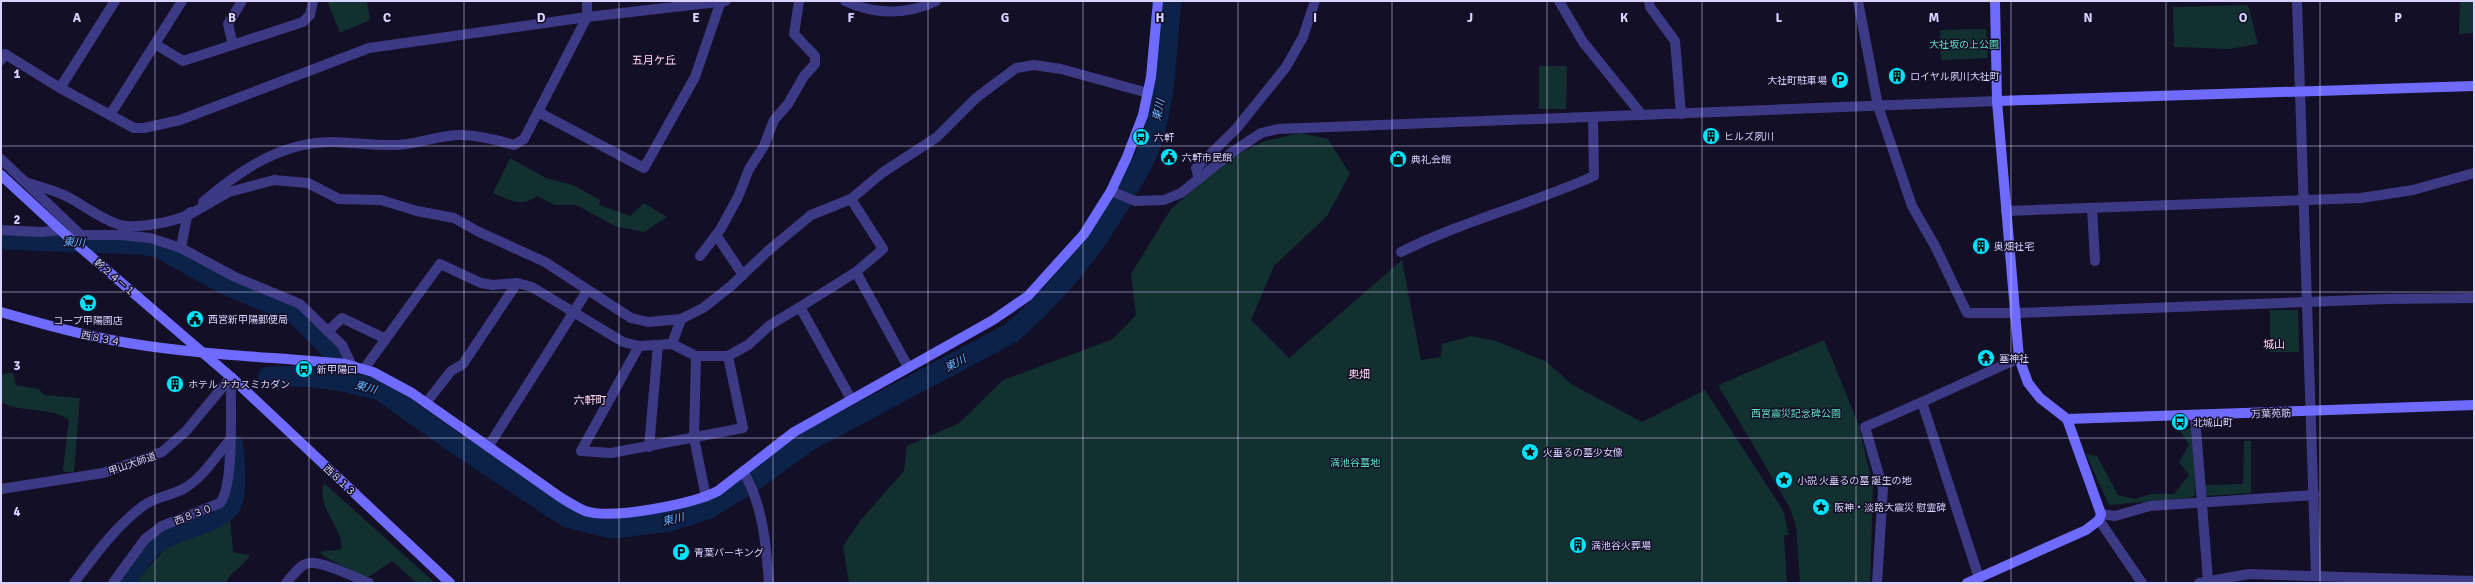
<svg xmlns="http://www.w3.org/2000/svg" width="2475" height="584" font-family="Signika,'Noto Sans JP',sans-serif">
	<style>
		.green { fill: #12302f }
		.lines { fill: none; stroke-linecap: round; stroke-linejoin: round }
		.river { stroke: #0c2248; stroke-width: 21 }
		.street { stroke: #3d3a85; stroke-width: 10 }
		.secondary { stroke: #6f6bff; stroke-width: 10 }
		.grid { fill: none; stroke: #d9d4ff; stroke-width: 1; stroke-opacity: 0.55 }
		.labels { text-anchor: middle; stroke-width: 3; stroke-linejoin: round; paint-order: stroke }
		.park-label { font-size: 10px; fill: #5fe0c0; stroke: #130f26 }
		.poi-label { font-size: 10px; fill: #d9d4ff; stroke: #130f26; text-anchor: start }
		.street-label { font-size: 10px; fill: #d9d4ff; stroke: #130f26 }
		.neighbourhood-label { font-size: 11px; fill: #ffd6f0; stroke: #130f26 }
		.water-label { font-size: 11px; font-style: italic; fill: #62b6ff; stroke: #130f26 }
		.grid-label { font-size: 13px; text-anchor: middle; font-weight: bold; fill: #d9d4ff; stroke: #130f26; stroke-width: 3; stroke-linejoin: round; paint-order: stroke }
	</style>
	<rect width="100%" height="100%" fill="#130f26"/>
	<g class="green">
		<path d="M327,1H367L370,20L340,33Z"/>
		<path d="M2460,1H2474V33L2459,34Z"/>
		<path d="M2248,5L2258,44L2230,49L2174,47L2173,7Z"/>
		<path d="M1986,29L1988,58L1941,60L1940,30Z"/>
		<path d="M1539,66H1567L1566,109H1539Z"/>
		<path d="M1300,133L1328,139L1350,174L1327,216L1274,266L1251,320L1289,358L1402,260L1421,360L1441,357L1442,344L1471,336L1496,341L1547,362L1571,384L1642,422L1705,390L1783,510L1789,535H1784L1787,583H849L843,546L860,521L904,471L907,446L959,423L1003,380L1113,339L1136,315L1131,274L1171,209L1230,158L1265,141Z"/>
		<path d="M510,158L546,178L573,185L600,200L599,205L630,216L644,203L667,217L644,232L615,226L576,205H555L537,196C522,208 509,200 493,193Z"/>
		<path d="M2270,310H2298L2299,352H2270Z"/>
		<path d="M1824,340L1858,423L1873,486L1870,583H1800L1796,526L1790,508L1718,385Z"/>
		<path d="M9,373H13L16,385L39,389L44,395L80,398L74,472H65L63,469L69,420C53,407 20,413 1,402V375Z"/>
		<path d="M2193,428L2195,495L2190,498L2109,505L2086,454L2097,456L2118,495L2135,499L2151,494H2174L2189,475L2179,462L2189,445L2179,429Z"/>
		<path d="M2244,441H2251V493L2205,496V485L2243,484Z"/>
		<path d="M324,483L435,583H417L392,561L367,578L323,556L320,552C327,549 335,552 342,548C341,525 316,507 324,483Z"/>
		<path d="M230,518L233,552L250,555C244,567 231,570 226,583H134L175,538Z"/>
	</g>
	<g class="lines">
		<g class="river">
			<path d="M1,239L141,244L158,247L221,282L297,315L332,351L338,380"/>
			<path d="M268,377L304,376L338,380L380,390L455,443L567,517L612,528L670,521L707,509L756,479L808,441L1011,333C1059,292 1098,243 1128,188C1137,173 1146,158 1151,142C1166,97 1166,47 1171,1"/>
			<path d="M124,583C134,568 144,551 159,541C178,528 220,523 230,506C238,493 234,461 233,445"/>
		</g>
		<g class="street">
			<path d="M845,1C875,15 907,15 936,1"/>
			<path d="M1559,1L1583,42L1642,115"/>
			<path d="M1649,1L1650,7L1675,41L1681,114"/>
			<path d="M1858,1L1878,106L1912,206L1935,246L1967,313H2016L2385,299L2474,298"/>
			<path d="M2297,1L2316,575"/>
			<path d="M155,44L183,61L303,22L310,15L313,1"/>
			<path d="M233,45L228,24L242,1"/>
			<path d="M1,60L5,54L60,88L134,128H144L180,120L369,48L587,17L726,1"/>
			<path d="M60,88L115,1"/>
			<path d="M538,112L644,168L695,77L721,1"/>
			<path d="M110,115L182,1"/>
			<path d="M1,159L81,235"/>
			<path d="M1199,179L1196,168L1236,129L1286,67L1303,37L1315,1"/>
			<path d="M25,182C38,186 53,190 66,196C84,205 100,219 120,225C134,229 180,222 191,212"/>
			<path d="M1111,191L1135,201L1164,200L1181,193L1231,153L1261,133L1278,129L1997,101"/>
			<path d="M851,199L883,249L856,272"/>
			<path d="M203,202C240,170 280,143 330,142C352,142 375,146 397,145C418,144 439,135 460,135C478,135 497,140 514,145L524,139L587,17V1"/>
			<path d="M2092,208L2095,261"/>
			<path d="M2006,211L2361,198L2413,190L2474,173"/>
			<path d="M1,230L41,232L61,230"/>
			<path d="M66,235H121L150,238L181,248L235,277L300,304L342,345L352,366"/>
			<path d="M716,235L743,275"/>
			<path d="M181,248L187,216L229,192L274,180L308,183L339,199L381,200L417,211L454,218L479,232L545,262L631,318L648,322L681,319L703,308L731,286L769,250L811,215L851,199L882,173L937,137L976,98L1016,68L1034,65L1061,69L1148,93"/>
			<path d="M1401,252C1463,221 1531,204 1594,176L1593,118"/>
			<path d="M700,256L720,230L738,197L749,169L764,146L774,120L788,104L804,76L815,64V56L794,34L799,1"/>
			<path d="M800,307L856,272L908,367"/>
			<path d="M681,319L672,344L696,356L694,438L706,497"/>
			<path d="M328,331L342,318L386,339"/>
			<path d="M639,346L581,451L611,453L743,428L728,356"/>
			<path d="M696,356H728L748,345L770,325L800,307L851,399"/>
			<path d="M364,369L440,264L481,283L493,285L517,283L532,287L623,342L639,346L672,344"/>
			<path d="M426,403L451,371L463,364L517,283"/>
			<path d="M2195,416L2208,580"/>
			<path d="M488,447L587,291"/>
			<path d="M649,447L658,345"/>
			<path d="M743,471C763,505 766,544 769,583"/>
			<path d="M1,489L103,473L162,452L186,431L231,377"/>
			<path d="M2101,514L2115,516L2150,506L2314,495"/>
			<path d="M2099,520L2142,583"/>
			<path d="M1979,578L1922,402L2019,358"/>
			<path d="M74,583C95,555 115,527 143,506C154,497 170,496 183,489C202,479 215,457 229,441"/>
			<path d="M113,583L145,539L162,526L220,503C235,484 230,405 231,377"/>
			<path d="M286,583C292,577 300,564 309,563C323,561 356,578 369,583"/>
			<path d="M1877,583L1883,489L1865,427L1922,402"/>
			<path d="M2199,583L2249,574L2474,581"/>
		</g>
		<g class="secondary">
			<path d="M1997,101L2474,86"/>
			<path d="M1,175L66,235L231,377L450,583"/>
			<path d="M1,312C43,324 85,336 128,343C200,355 273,357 345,364L373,372L412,393L560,497C568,502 576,507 585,511C612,520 693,504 718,491L794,432L993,320L1028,296L1084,234L1111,191L1127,157L1143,115L1151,77L1158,1"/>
			<path d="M2067,419L2474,405"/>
			<path d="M1967,583L2086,530L2099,520L2101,514L2067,419L2040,398L2028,383L2019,358L1997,101L1995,1"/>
		</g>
	</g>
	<path class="grid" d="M155,1V583M309,1V583M464,1V583M619,1V583M773,1V583M928,1V583M1083,1V583M1238,1V583M1392,1V583M1547,1V583M1702,1V583M1856,1V583M2011,1V583M2166,1V583M2320,1V583M1,146H2474M1,292H2474M1,438H2474"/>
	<defs>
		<g id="building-disc" transform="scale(0.9)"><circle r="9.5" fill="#00e5ff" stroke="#130f26"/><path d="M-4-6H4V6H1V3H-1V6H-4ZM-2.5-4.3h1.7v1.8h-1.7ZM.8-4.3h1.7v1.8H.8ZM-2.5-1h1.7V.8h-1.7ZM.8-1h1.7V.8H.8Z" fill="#111"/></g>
		<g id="parking-disc" transform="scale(0.9)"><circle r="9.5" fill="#00e5ff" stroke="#130f26"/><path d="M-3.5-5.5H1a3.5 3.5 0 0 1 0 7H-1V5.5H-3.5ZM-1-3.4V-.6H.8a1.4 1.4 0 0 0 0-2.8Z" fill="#111"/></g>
		<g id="bus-disc" transform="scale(0.9)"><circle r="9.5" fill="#00e5ff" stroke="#130f26"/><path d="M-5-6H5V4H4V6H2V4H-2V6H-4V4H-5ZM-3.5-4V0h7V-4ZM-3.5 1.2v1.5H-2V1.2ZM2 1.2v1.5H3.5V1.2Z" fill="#111"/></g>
		<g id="civic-disc" transform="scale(0.9)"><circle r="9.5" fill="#00e5ff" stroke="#130f26"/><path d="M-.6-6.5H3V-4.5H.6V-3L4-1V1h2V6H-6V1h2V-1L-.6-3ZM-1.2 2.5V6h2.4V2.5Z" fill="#111"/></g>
		<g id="shop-disc" transform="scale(0.9)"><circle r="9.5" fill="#00e5ff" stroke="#130f26"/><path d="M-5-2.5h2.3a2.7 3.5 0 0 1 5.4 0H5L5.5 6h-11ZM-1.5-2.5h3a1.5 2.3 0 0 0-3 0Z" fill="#111"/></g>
		<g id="supermarket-disc" transform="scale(0.9)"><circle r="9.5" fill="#00e5ff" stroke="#130f26"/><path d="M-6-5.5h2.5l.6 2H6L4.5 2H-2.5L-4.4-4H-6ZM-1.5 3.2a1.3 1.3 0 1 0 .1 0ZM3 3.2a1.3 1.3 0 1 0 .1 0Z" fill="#111"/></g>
		<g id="temple-disc" transform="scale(0.9)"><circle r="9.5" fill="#00e5ff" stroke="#130f26"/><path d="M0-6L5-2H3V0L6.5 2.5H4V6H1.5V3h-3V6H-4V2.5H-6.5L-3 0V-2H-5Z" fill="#111"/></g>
		<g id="sight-disc" transform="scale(0.9)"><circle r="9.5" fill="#00e5ff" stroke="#130f26"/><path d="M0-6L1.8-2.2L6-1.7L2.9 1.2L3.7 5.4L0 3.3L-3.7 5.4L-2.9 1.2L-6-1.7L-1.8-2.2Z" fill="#111"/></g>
	</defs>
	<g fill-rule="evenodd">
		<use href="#building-disc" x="1897" y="76"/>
		<use href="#parking-disc" x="1840" y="80"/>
		<use href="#building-disc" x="1711" y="136"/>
		<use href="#bus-disc" x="1141" y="137"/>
		<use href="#civic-disc" x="1169" y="157"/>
		<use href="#shop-disc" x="1398" y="159"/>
		<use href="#building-disc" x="1981" y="246"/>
		<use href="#supermarket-disc" x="88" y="303"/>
		<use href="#civic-disc" x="195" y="319"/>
		<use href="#temple-disc" x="1986" y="358"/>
		<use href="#bus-disc" x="304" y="369"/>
		<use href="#building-disc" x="175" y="384"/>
		<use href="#bus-disc" x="2180" y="422"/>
		<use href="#sight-disc" x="1530" y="452"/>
		<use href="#sight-disc" x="1784" y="480"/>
		<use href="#sight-disc" x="1821" y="507"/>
		<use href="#building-disc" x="1578" y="545"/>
		<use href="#parking-disc" x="681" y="552"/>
	</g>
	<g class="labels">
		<g class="park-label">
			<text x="1964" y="48">大社坂の上公園</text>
			<text x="1796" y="417">西宮震災記念碑公園</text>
			<text x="1355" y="466">満池谷墓地</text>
		</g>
		<g class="poi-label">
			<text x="1910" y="80">ロイヤル夙川大社町</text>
			<text x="1827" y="84" text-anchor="end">大社町駐車場</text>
			<text x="1724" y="140">ヒルズ夙川</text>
			<text x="1154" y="141">六軒</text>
			<text x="1182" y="161">六軒市民館</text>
			<text x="1411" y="163">典礼会館</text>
			<text x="1994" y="250">奥畑社宅</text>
			<text x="208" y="323">西宮新甲陽郵便局</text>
			<text x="88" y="324" text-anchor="middle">コープ甲陽園店</text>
			<text x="1999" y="362">塞神社</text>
			<text x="317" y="373">新甲陽口</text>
			<text x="188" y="388">ホテル ナカスミカダン</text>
			<text x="2193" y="426">北城山町</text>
			<text x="1543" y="456">火垂るの墓少女像</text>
			<text x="1797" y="484">小説 火垂るの墓 誕生の地</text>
			<text x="1834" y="511">阪神・淡路大震災 慰霊碑</text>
			<text x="1591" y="549">満池谷火葬場</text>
			<text x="694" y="556">青葉パーキング</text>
		</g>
		<g class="street-label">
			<text transform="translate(115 277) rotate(41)" y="4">幹２４－１</text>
			<text transform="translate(101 338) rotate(11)" y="4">西８３４</text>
			<text transform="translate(2271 413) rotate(-2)" y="4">万葉苑筋</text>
			<text transform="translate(132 463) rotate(-19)" y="4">甲山大師道</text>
			<text transform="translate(340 480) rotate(43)" y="4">西８１３</text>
			<text transform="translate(193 514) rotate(-21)" y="4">西８３０</text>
		</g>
		<g class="neighbourhood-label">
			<text x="654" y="64">五月ケ丘</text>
			<text x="2274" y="348">城山</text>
			<text x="1359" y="378">奥畑</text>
			<text x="590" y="404">六軒町</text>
		</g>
		<g class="water-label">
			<text transform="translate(1158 110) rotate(-78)" y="4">東川</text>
			<text transform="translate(74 242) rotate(2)" y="4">東川</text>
			<text transform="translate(955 363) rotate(-28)" y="4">東川</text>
			<text transform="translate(366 387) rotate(15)" y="4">東川</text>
			<text transform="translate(673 519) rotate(-14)" y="4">東川</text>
		</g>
	</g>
	<g class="grid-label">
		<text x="77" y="22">A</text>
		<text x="232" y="22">B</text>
		<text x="387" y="22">C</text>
		<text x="541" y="22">D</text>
		<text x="696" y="22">E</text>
		<text x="851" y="22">F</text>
		<text x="1005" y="22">G</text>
		<text x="1160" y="22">H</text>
		<text x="1315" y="22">I</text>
		<text x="1470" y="22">J</text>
		<text x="1624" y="22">K</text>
		<text x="1779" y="22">L</text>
		<text x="1934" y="22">M</text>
		<text x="2088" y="22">N</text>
		<text x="2243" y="22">O</text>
		<text x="2398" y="22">P</text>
		<text x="17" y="78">1</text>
		<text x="17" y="224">2</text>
		<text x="17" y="370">3</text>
		<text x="17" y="516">4</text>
	</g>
	<rect width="2475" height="584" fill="none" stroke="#d9d4ff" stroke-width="4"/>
</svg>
